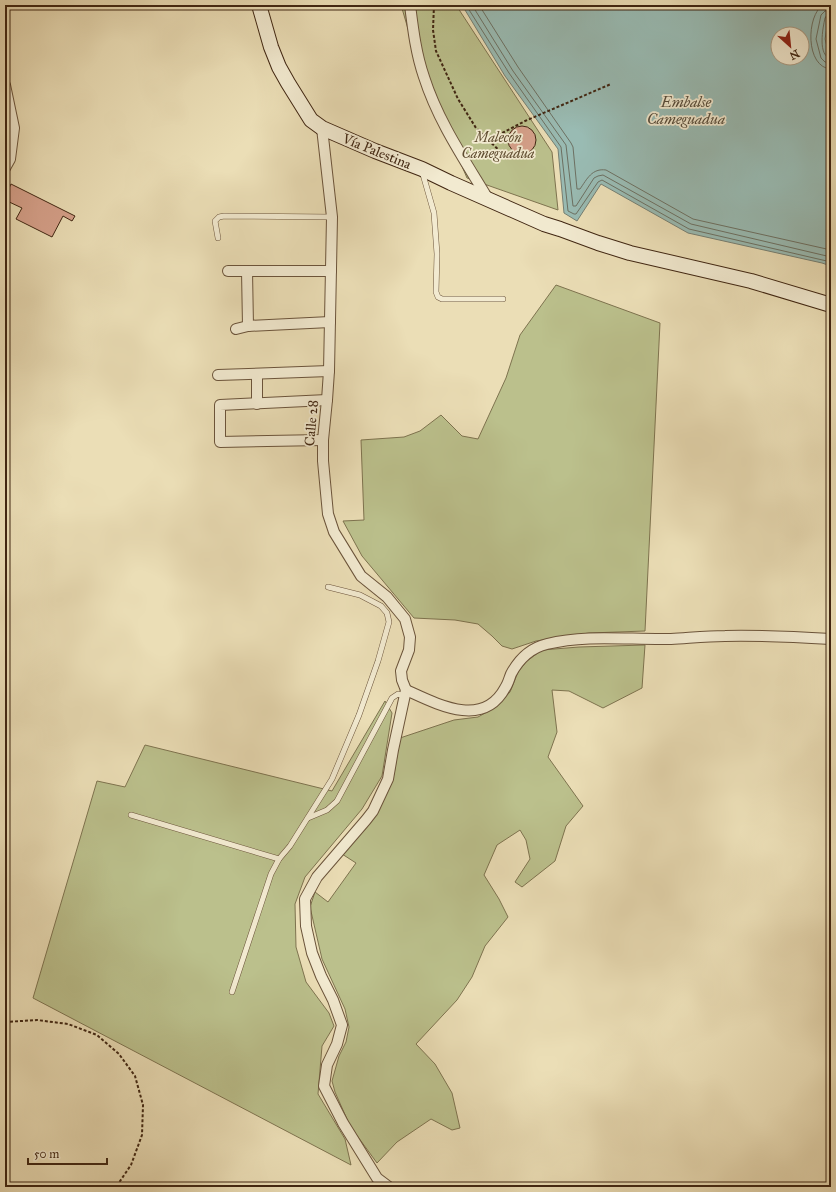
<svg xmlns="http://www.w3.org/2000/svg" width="836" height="1192" font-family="'IM FELL Great Primer',serif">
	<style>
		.green { fill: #bbc08c; stroke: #7e734f }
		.water { fill: #99bbb3; stroke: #757f73; fill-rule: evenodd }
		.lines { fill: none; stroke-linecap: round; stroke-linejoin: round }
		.shore { stroke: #6c7062; stroke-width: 1 }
		.building { fill: #d6a18b; stroke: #402612 }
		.lane-casing { stroke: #6b543b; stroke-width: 6 }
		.street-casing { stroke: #6b543b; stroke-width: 12 }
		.secondary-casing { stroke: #402612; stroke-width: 16 }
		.path { stroke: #402612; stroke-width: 2; stroke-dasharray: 3 2; stroke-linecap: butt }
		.lane { stroke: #f2ead0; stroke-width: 5 }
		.street { stroke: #f2ead0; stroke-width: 10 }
		.secondary { stroke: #f2ead0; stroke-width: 14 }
		.labels { text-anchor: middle; stroke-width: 3.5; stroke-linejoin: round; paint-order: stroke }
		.park-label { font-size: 14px; font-style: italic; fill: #5f4c30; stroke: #f2ead0 }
		.street-label { font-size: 14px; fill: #402612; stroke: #f2ead0 }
		.water-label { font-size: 15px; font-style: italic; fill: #564b3a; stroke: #f2ead0 }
	</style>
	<rect width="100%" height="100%" fill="#ebdeb6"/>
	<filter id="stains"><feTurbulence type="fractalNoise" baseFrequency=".005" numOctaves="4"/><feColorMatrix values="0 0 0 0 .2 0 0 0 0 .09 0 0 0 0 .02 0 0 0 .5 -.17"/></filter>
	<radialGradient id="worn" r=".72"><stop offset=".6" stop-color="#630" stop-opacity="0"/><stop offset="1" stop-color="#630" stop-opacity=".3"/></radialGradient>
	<g class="green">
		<path d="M401,5H456L552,152L558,210L467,178L418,63Z"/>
		<path d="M556,285L660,323L645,631L589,633L536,641L512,649L502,646L492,636L478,624L455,620L414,618L362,556L343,521L364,520L361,440L404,437L420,431L441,415L462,436L478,439L506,378L520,335Z"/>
		<path d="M645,645L642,688L603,708L569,691L552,690L557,732L548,757L583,806L566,826L555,861L522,887L515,882L530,859L526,840L520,830L497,845L484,875L499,899L508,917L485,946L472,977L457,1000L416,1044L435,1064L452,1093L460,1128L452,1130L431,1119L397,1142L377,1163L350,1126L335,1092L332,1081L339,1056L346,1042L349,1027L345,1009L322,959L310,907L315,892L328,902L356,863L342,854L367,827L379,808L394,774L400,738L454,720L478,717L496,707L510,692L518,672L527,661L542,650L579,647Z"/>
		<path d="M385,701L392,713L382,776L362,809L305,877L295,904L296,947L306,982L329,1013L334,1026L322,1046L318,1094L345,1139L351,1165L33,998L97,781L125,787L145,745L332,791Z"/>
	</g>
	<path class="water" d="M462,5H831L825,39L831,61V266L822,263L688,233L601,184L577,221L564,213L558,149L505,76ZM778,34H802V58H778Z"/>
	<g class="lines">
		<g class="shore">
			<path d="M466,5L509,73L561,147L568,211L574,214H576L598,182L602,180L689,229L831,262"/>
			<path d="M472,5L513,71L566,145L573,206H576L594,178L598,176L603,175L691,224L831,257"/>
			<path d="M479,5L518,67L571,143L573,147L577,189H580C587,179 592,168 606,170L693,219L831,250"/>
			<path d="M823,5C806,15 805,68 831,69"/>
			<path d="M831,10L825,11L821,15L816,39L821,58L825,62L831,63"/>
			<path d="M831,15H827L825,18C823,27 817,57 831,58"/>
		</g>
	</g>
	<g class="building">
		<circle cx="522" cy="140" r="14"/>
		<path d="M11,184L75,216L72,221L63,216L52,237L16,219L22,208L5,200V196Z"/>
	</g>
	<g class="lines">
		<g class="lane-casing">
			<g id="lane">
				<path d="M422,171L434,213L437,254L436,292L438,297L442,299H503"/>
				<path d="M218,238L215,221L219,217L224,216L332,217"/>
				<path d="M131,815L279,859"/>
				<path d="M308,818L327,810L337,801L392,698L398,694L405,696"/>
				<path d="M232,992L271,874L279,859L290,846L332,779L359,715L378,661L389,622L387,613L381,606L360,595L328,587"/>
			</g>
		</g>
		<g class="street-casing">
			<g id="street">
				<path d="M410,5C413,29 416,54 424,77C438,121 464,159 488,199"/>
				<path d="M5,85L14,128L10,159L5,168"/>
				<path d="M322,128L332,217L329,371L327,400L323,440V461L328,514L334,532L361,576L387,597L405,619L410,637L409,650L401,671L402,680L406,690"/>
				<path d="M228,271H331"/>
				<path d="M247,271L248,326"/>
				<path d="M236,329L248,326L330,322"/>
				<path d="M257,374V404"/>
				<path d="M218,375L329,371"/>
				<path d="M323,440L220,442V405L327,400"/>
				<path d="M406,690C437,704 483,729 505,688C508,684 509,679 511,674C519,659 530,648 547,644C587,634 629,640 671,639C689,638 707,636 725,636C760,635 796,637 831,639"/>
				<path d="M389,1187L377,1178L343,1123L324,1086L327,1065L337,1044L342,1025L333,1000L321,976L312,953L306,926L305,899L317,877L366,820L373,811L388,779L393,750L406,690"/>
			</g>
		</g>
		<g class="secondary-casing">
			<path id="secondary" d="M259,5L271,47L279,67L288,83L311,120L322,128L375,151L422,169L451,183L544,224L560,229L598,243L630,253L751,281L831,305"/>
		</g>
		<g class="path">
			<path d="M434,5L433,30L436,51L458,99L476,128L508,159"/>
			<path d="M489,140L525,121L611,84"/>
			<path d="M5,1022L37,1020L68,1024L97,1035L119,1054L135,1076L143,1105L142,1135L131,1165L116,1187"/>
		</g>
		<use href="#lane" class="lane"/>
		<use href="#street" class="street"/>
		<use href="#secondary" class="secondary"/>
	</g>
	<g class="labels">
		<g class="park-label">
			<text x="498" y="142">Malecón<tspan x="498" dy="16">Cameguadua</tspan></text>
		</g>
		<g class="street-label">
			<text transform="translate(377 151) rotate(22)" y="5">Vía Palestina</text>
			<text transform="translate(311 423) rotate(-85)" y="5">Calle 28</text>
		</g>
		<g class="water-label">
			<text x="686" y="107">Embalse<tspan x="686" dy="17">Cameguadua</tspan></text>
		</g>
	</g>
	<rect width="836" height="1192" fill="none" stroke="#ebdeb6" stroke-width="20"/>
	<rect x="6" y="6" width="824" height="1180" fill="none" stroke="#402612" stroke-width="2"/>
	<rect x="10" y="10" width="816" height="1172" fill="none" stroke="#402612"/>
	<g transform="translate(790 46) rotate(153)"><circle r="19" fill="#f2ead0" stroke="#ab9c84"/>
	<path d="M0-3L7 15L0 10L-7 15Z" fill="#8f2418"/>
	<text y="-6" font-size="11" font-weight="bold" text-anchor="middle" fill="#402612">N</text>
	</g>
	<path d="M28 1158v6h79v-6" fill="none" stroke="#402612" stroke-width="2"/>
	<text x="34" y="1158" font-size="12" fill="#402612" stroke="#f2ead0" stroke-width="3" paint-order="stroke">50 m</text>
	<rect width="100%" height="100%" filter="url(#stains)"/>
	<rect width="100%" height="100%" fill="url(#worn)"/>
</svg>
